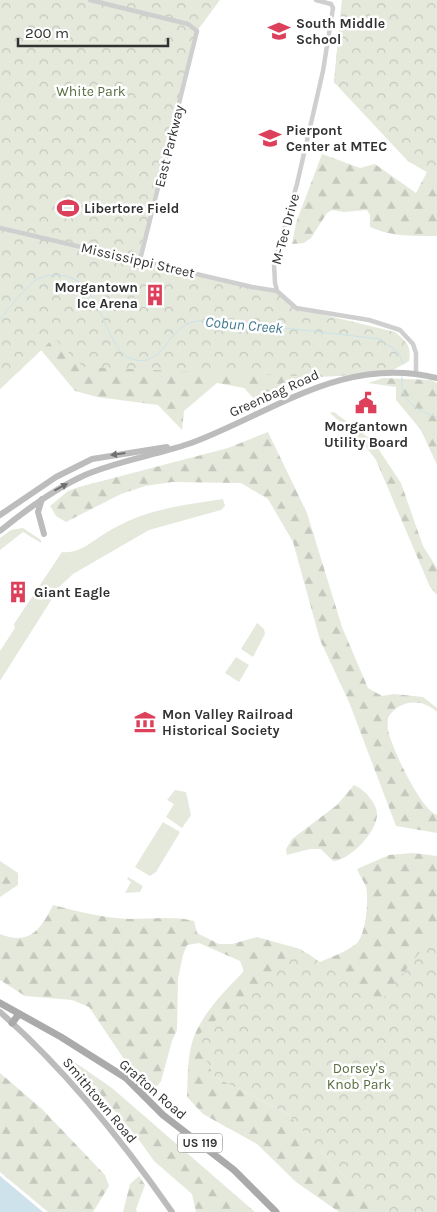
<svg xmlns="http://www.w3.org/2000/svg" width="437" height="1212" font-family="Karla,sans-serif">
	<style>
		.green { fill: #e4e9dc }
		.forest { fill: url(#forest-firs) }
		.park { fill: url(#park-crowns) }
		.water { fill: #cde2ea }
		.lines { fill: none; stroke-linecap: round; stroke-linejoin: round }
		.stream { stroke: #cde2ea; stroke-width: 1 }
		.minor { stroke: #cfcfcf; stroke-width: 4.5 }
		.secondary { stroke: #bcbcbc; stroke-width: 6 }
		.primary { stroke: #aaa; stroke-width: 7 }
		.oneway { fill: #707070 }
		.labels { text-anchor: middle; stroke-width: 5; stroke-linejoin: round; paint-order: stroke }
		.shield { fill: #fff; stroke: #707070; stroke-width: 1 }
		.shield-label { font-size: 12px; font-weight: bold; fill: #323232 }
		.poi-label { font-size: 14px; font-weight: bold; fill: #323232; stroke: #fff; text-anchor: start }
		.park-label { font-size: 14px; fill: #5a6d41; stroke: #fff }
		.street-label { font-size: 14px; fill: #323232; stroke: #fff }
		.water-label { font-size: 15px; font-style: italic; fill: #437b92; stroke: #fff }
	</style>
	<defs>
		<pattern id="forest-firs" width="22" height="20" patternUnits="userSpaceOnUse" patternTransform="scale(1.25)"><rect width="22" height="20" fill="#e4e9dc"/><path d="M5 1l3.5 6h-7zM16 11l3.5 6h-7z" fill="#c4c8bd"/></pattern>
		<pattern id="park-crowns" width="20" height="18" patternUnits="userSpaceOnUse" patternTransform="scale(1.25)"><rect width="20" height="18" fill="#e4e9dc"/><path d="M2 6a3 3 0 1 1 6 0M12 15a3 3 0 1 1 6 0" fill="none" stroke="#c4c8bd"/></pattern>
	</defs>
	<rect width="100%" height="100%" fill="#fff"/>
	<g class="green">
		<path d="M223,499L225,506L221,510L149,530L73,574L60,586L0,681V651L15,628L14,624L62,552C79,554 91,542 104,534C144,509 178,506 223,499Z"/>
		<path d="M23,528L41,540V543L23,532L0,550V538L11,530Z"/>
		<path d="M257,623L264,629L265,634L253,657L241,649Z"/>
		<path d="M236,657L249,665L239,682L225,673Z"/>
		<path d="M175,790L186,792L191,815L182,828L166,817L174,804L167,800Z"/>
		<path d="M163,822L180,832L156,872L150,876L135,867Z"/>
		<path d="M128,877L143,886L140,892L125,893L131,882L127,879Z"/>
	</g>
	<g class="forest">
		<path d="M342,0H437V236C413,236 392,237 370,227V215L367,210L344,212L332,210L327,213L311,238L304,243L292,244L296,223L322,154L360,168L375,164L416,193L427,172L408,161L334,82Z"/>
		<path d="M0,258L310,377L258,403L244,388L217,383L184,411L182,430L158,405L97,397L75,391L41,350L0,389Z"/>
		<path d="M383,378L431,380L437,383V465L421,430L396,400V387L368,383Z"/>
		<path d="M334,412L373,441L401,483L423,546L437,568V595L430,587L376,460L363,443L330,413Z"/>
		<path d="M268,432L307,513L342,627L368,688L382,696L394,694L423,697L437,708V712C423,698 398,699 388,718C388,721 387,726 388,730C391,747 421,810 437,815V833L396,826L349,702L320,640L293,542L268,499L241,483L172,482L145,486L121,494L66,522L56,516L50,506L68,491L79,487L228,448Z"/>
		<path d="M354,785C364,789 378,804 377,815C377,832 349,861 333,861L321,849H310L287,855L286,849L292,839L337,805Z"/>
		<path d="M413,853L437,856V1145L213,1076L288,1114L360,1194L390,1212H339L296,1182L257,1144L203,1114L187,1097C188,1081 187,1063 191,1047C197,1018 224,992 244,971L240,961L199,943L187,945L183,955L178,979L177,1030L172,1041L161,1081L156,1088L145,1083L132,1071L89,1007L72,1000L25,996L0,980V934C30,946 41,929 53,905C79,912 104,918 131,919C152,919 173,916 194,921L197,933L219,944H232L257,937L300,949L320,962C331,957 346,952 356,944C366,936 369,899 366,887C364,881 359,875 357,869L389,855Z"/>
		<path d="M0,861L18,873V885L0,897Z"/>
		<path d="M73,1061L112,1088L255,1212H196L192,1194L154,1161L139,1140Z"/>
		<path d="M0,1073L42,1109L105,1175L109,1186L93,1212H48L0,1172Z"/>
		<path d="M139,1176L145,1185L136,1209L137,1212H123L130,1184Z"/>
	</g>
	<g class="park">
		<path d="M0,0H220L197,31L140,260L277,291L296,308L395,332C406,341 412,346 409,361L388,373L320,377L83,367L54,338L0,389Z"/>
		<path d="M342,0H437V178L408,161L334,82Z"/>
		<path d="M437,931V1212H376L288,1114L213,1076L197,1036L300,949L380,1002Z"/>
	</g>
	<path class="water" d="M0,1176L43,1212H0Z"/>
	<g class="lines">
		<g class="stream">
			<path d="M0,319C11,306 22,291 36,280C42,276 51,275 58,275C104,276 102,353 135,360C160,365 166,339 182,327C194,318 209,321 223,321L380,339L399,353L403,364"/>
			<path d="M402,377C399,401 417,411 437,417"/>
		</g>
		<g class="minor">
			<path d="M90,0L188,24L197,31L140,260"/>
			<path d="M316,0L331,4L333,8L323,71L297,184L274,264L275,283L277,291L296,308L369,320L400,330L413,344L416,353V374"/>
			<path d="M0,228L252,287L277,291"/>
		</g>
		<g class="secondary">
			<path d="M42,499L38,512L44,534"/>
			<path d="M0,515L56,477L92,459L167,447"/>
			<path d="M0,531C27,509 54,489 85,475C120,460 158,455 194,442C275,411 345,355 437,378"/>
			<path d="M0,1012C66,1070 122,1140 172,1212"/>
		</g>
		<g class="primary">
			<path d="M0,1003L61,1037L126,1078L163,1115L234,1170L276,1212"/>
			<path d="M12,1023L19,1014"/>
		</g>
	</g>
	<defs><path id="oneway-solid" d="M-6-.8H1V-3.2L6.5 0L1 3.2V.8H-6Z" transform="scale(1.25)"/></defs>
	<g class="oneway">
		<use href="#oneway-solid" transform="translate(118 454) rotate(172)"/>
		<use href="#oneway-solid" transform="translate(61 487) rotate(-28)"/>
	</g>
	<defs>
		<g id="school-bare" transform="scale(1.725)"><path d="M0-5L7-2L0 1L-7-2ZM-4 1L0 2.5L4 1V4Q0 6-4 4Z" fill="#dd405a" stroke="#fff" stroke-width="2.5" paint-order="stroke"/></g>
		<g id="university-bare" transform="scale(1.725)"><path d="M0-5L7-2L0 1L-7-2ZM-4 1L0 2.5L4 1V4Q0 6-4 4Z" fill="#dd405a" stroke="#fff" stroke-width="2.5" paint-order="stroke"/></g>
		<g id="stadium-bare" transform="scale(1.725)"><path d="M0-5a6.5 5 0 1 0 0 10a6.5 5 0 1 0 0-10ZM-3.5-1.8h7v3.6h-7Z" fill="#dd405a" stroke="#fff" stroke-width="2.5" paint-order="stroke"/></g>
		<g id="building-bare" transform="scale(1.725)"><path d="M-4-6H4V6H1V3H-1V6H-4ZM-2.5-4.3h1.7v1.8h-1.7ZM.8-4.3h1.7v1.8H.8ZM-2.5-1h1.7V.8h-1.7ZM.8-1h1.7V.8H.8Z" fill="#dd405a" stroke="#fff" stroke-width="2.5" paint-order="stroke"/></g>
		<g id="civic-bare" transform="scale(1.725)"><path d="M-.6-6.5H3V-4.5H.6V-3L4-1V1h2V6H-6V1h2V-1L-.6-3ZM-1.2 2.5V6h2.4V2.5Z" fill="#dd405a" stroke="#fff" stroke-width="2.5" paint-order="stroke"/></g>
		<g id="museum-bare" transform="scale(1.725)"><path d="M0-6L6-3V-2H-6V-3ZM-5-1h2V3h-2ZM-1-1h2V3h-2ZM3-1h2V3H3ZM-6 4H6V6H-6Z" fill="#dd405a" stroke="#fff" stroke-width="2.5" paint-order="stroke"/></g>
	</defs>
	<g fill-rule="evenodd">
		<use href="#school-bare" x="279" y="31"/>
		<use href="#university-bare" x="270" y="138"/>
		<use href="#stadium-bare" x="68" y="208"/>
		<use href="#building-bare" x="155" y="295"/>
		<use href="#civic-bare" x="366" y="403"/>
		<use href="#building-bare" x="18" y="592"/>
		<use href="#museum-bare" x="145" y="722"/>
	</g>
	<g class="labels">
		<rect class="shield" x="177.5" y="1133.5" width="45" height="19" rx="4"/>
		<g class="shield-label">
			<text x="200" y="1147">US 119</text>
		</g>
		<g class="poi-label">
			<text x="296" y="28">South Middle<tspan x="296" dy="16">School</tspan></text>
			<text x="286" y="135">Pierpont<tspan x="286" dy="16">Center at MTEC</tspan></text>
			<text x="84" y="213">Libertore Field</text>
			<text x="138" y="292" text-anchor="end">Morgantown<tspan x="138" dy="16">Ice Arena</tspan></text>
			<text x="366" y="431" text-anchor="middle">Morgantown<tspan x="366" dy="16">Utility Board</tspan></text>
			<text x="34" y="597">Giant Eagle</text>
			<text x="162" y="719">Mon Valley Railroad<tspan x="162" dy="16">Historical Society</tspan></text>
		</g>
		<g class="park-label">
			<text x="91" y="96">White Park</text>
			<text x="359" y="1073">Dorsey's<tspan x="359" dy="16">Knob Park</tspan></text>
		</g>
		<g class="street-label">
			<text transform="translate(169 146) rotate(-76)" y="5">East Parkway</text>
			<text transform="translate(285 229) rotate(-75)" y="5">M-Tec Drive</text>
			<text transform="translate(138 260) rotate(13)" y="5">Mississippi Street</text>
			<text transform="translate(274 393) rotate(-24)" y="5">Greenbag Road</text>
			<text transform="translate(153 1089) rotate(41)" y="5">Grafton Road</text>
			<text transform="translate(100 1100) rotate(50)" y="5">Smithtown Road</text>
		</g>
		<g class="water-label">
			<text transform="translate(244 325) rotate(5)" y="5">Cobun Creek</text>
		</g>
	</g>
	<path d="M18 38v8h150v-8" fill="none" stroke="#323232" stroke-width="2.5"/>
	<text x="25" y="38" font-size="15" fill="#323232" stroke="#ffffff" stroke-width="4" paint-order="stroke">200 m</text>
</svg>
